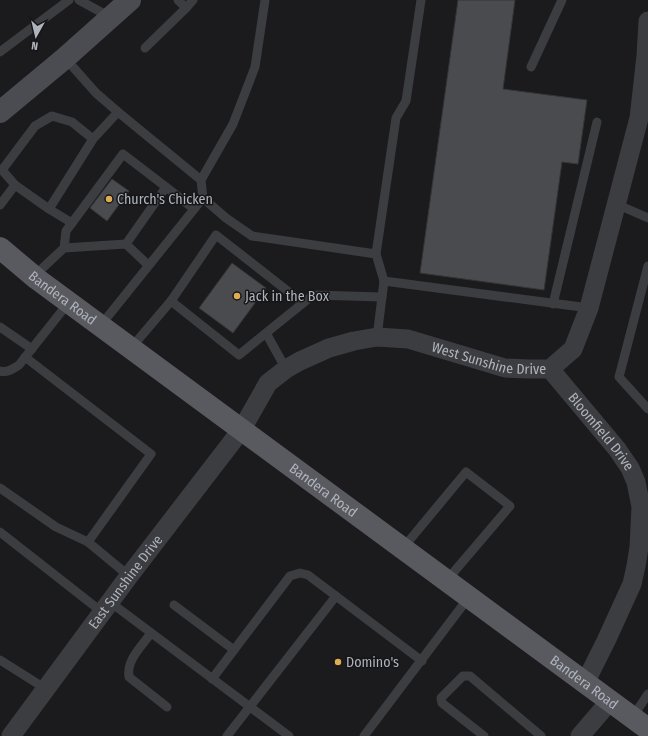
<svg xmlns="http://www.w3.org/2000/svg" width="648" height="736" font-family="'Fira Sans Condensed',sans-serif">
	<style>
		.building { fill: #4a4b4f; stroke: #353538 }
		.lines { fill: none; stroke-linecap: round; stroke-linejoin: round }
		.service { stroke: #3c3d41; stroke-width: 9 }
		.minor { stroke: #3c3d41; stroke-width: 19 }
		.secondary { stroke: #4a4c51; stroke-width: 22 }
		.primary { stroke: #595a60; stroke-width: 22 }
		.poi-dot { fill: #deac52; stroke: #161618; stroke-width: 1.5 }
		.labels { text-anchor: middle; stroke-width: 3; stroke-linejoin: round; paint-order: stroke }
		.poi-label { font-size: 14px; fill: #afb3bb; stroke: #161618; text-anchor: start }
		.street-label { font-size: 14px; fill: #afb3bb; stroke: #161618 }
	</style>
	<rect width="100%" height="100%" fill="#1b1b1d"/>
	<g class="building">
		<path d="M458,0H515L503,89L587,100L578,164L562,162L544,290L420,273Z"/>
		<path d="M112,179L129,191L107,221L90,208Z"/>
		<path d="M232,263L266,288L233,333L199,308Z"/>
	</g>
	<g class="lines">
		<g class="service">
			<path d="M79,0L110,17"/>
			<path d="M178,0L186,8L193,0"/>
			<path d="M145,48L186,8"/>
			<path d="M0,52L69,0"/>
			<path d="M65,58L96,93L118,112L201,180L203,198L101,325"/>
			<path d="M531,67L562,0"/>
			<path d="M93,139L72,122L52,116L35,126L2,170L15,185L49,209L93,139L118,112"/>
			<path d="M201,180L233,124L255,67L265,0"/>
			<path d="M166,187L194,209"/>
			<path d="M203,198L226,218L252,236L376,254"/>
			<path d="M616,204L648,218"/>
			<path d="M0,205L15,185"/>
			<path d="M49,209L72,223"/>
			<path d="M126,244L148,265"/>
			<path d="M648,266L619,377L648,409"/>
			<path d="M34,276L64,248L66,231L123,154L166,187L126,244L64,248"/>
			<path d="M384,281L589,308"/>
			<path d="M171,301L216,235L303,303"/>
			<path d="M553,304L597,122"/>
			<path d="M0,327L32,349"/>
			<path d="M266,333L313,295L382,297"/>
			<path d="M377,337L384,281L376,254L396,118L406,101L421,0"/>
			<path d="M131,348L171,301L239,355L266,333L286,369"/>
			<path d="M25,357L151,454L88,542"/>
			<path d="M0,371C7,373 13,369 19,365L69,302"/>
			<path d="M0,488L56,527L88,542L129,576"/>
			<path d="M0,532L102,612"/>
			<path d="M403,548L466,472L510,506L447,580"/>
			<path d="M110,602L289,736"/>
			<path d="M174,605L234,650"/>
			<path d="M151,633C142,646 126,660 129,677L167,707"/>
			<path d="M0,660L46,689"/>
			<path d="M212,679L290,576L300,573L308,575L422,661"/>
			<path d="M632,718L648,694"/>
			<path d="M227,736L336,596"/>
			<path d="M364,736L469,597"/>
			<path d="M484,736L442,703L441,698L463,676H470L541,736"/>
		</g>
		<g class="minor">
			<path id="s1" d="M550,369L617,449L630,468L636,482L641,507L639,547L636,566L632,584L606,641L585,683"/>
			<path id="s2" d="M11,736L129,576L242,429L268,383L286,369L300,361L329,348L354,341L377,337L408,339L505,368L529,369H550L573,349L589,308L639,118L646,56L648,21"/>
			<path d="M580,736L610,701"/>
		</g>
		<path class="secondary" d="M0,112L65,58L130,0"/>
		<path class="primary" id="s3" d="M0,248L37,279L648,729"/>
	</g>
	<g class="poi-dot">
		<circle cx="109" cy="199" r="4"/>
		<circle cx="237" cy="296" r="4"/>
		<circle cx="338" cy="662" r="4"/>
	</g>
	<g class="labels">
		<g class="poi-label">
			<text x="117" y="204">Church's Chicken</text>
			<text x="245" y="301">Jack in the Box</text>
			<text x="346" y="667">Domino's</text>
		</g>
		<g class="street-label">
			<text dy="5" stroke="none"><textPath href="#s3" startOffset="80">Bandera Road</textPath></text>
			<text dy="5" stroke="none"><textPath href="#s2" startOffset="672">West Sunshine Drive</textPath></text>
			<text dy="5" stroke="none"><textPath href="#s1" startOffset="81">Bloomfield Drive</textPath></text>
			<text dy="5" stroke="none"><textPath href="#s3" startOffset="404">Bandera Road</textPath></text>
			<text dy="5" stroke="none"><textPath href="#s2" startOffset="192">East Sunshine Drive</textPath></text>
			<text dy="5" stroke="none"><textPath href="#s3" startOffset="728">Bandera Road</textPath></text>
		</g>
	</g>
	<g transform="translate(36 36) rotate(188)" stroke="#161618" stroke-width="3" paint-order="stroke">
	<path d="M0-3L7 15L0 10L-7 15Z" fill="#afb3bb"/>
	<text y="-6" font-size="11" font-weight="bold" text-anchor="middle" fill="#afb3bb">N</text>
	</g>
</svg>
